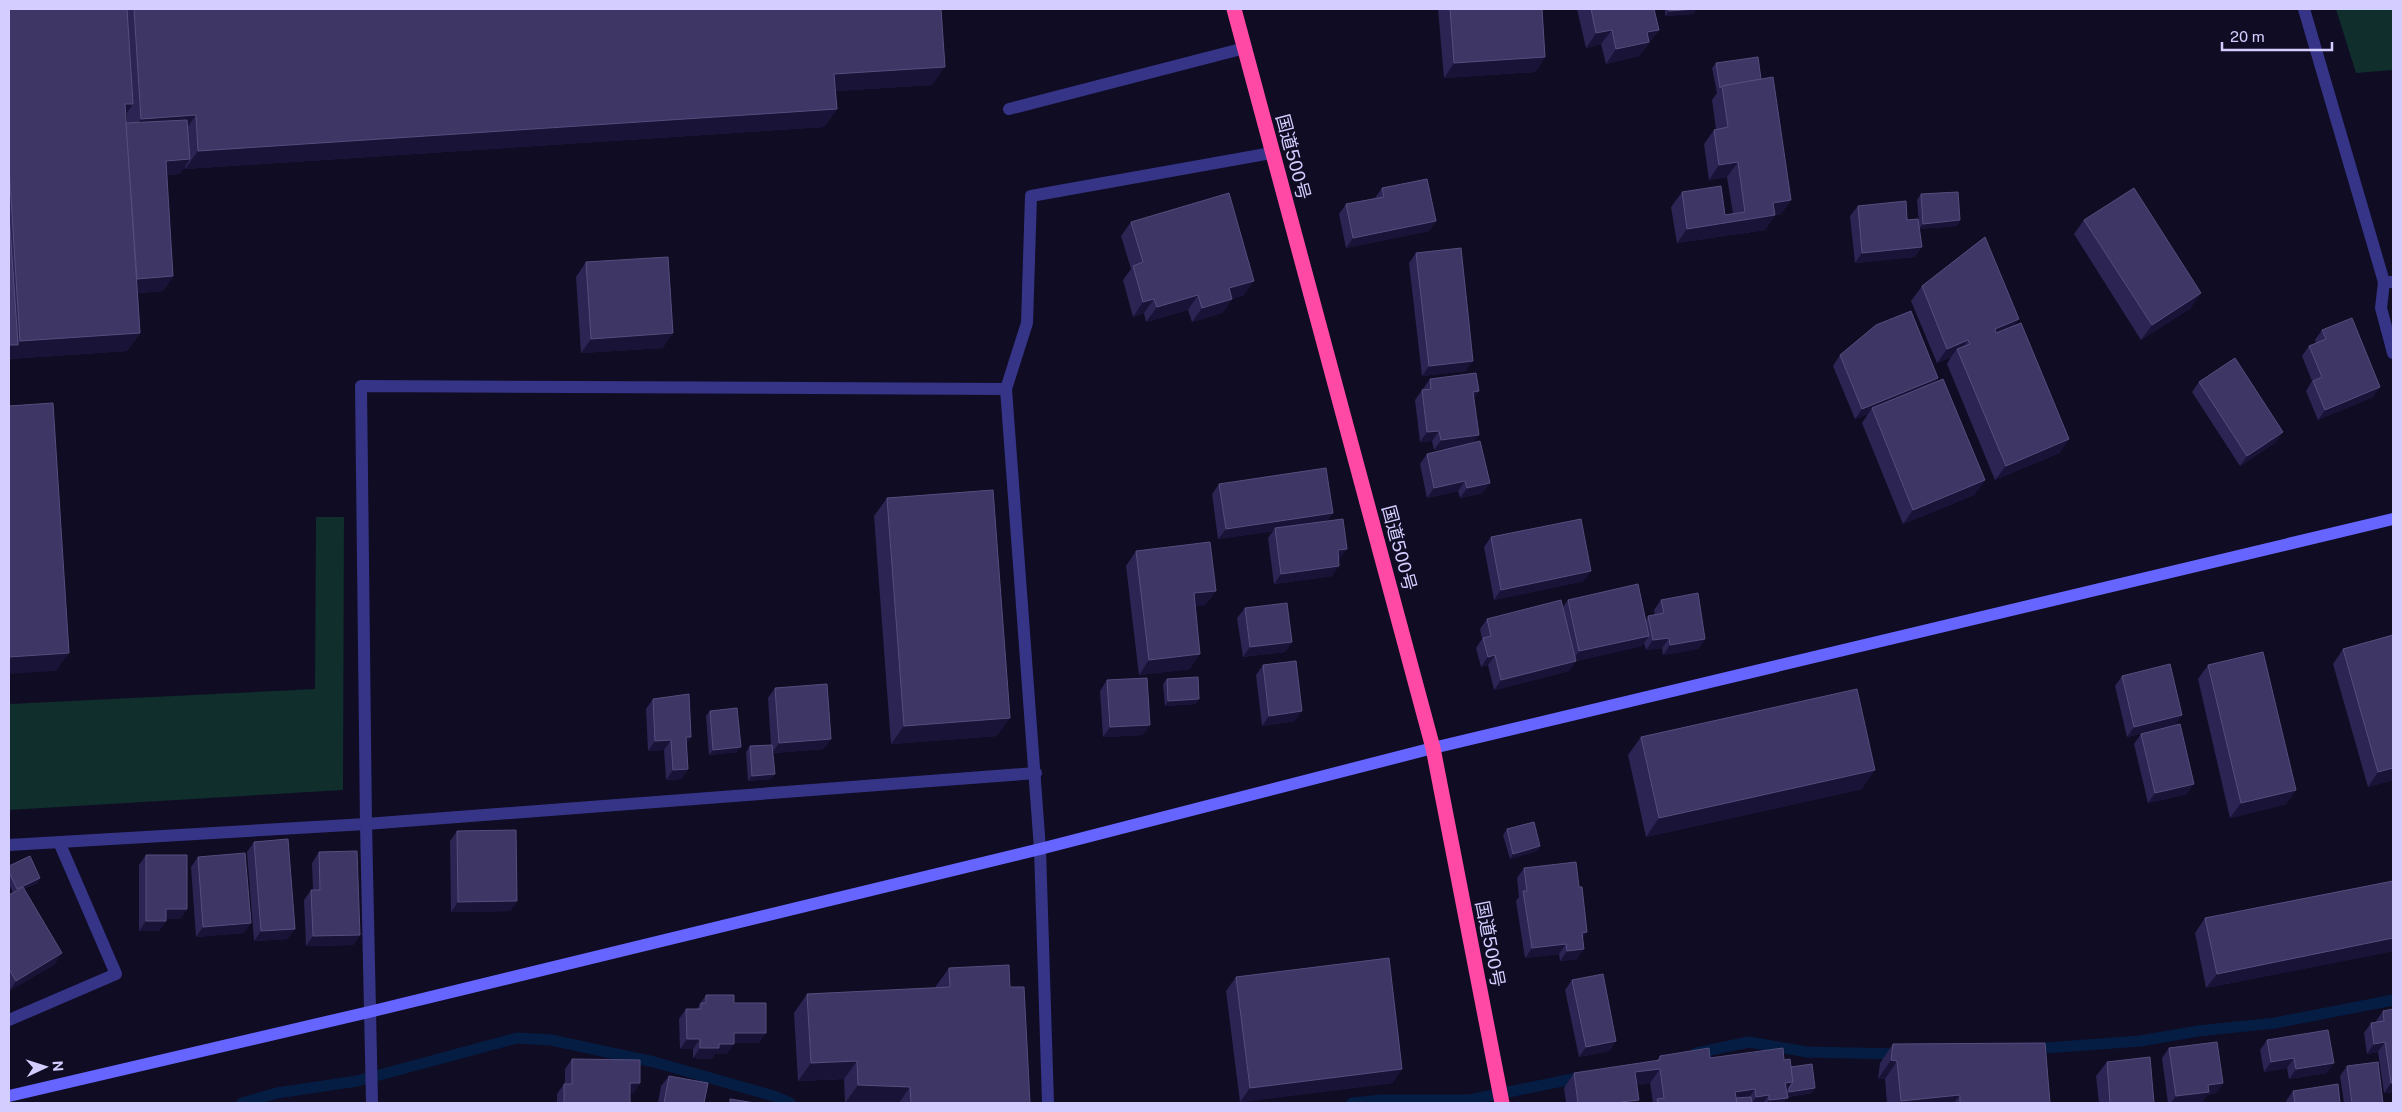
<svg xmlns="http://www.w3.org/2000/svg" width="2402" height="1112" font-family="'Public Sans','Noto Sans JP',sans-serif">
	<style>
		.green { fill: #0f2e2c }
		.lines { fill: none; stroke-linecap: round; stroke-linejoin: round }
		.stream { stroke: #061d43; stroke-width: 11 }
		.lane { stroke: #353486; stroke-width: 12 }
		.street { stroke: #353486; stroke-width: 12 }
		.secondary { stroke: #6665ff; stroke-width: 12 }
		.highway { stroke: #ff49a4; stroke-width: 15 }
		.wall { fill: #2c2453; fill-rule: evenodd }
		.shaded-wall { fill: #191338 }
		.building { fill: #3e3665; stroke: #554e7e }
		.labels { text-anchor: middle; stroke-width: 5; stroke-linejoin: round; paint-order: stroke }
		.street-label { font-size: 18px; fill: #d3ceff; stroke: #100c23 }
	</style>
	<rect width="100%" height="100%" fill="#100c23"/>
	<g class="green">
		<path d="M2336,9H2393V70L2356,73Z"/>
		<path d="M316,517H344L343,790L9,810V704L315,689Z"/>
	</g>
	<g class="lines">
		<g class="stream">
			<path d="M2031,1049L2140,1041L2198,1031L2275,1023L2393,1000"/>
			<path d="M1696,1053L1749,1042L1807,1052L1900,1054"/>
			<path d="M242,1103L277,1093L357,1081L517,1038L551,1040L654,1062L774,1096L790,1103"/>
			<path d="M1352,1103L1381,1100H1469L1582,1077"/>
		</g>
		<g class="lane">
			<path d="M1009,109L1245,48"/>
			<path d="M9,1020L116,974L59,842"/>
		</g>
		<g class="street">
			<path d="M2304,9L2384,282H2393"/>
			<path d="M2384,282L2381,308L2393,353"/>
			<path d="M9,845L366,824L1036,773"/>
			<path d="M372,1103L366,824L361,386L1006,389"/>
			<path d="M1048,1103L1040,849L1006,389L1027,323L1031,196L1272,153"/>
		</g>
		<path class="secondary" d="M9,1096L369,1012L1040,849L1433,748L2393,519"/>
		<path class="highway" d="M1234,9L1433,748L1502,1103"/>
	</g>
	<g class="wall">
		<path d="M9,9H941L932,85L835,91L837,109L824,127L185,169V166L180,174L166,175L173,276L163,291L138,293L140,333L127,351L9,359ZM127,114V123H126V115Z"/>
		<path d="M1438,9H1542L1545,57L1535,72L1444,78Z"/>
		<path d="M1577,9H1654L1659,30L1639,56L1606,64L1601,44L1586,48Z"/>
		<path d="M1665,9H1696L1693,14L1665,16Z"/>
		<path d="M1716,63L1761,79L1791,200L1781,214L1775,215L1765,230L1677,243L1671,207L1682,192L1725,215L1733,213L1727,177L1709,180L1704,144L1714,130L1716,129L1712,100L1717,93L1712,68Z"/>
		<path d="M1382,188L1436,221L1429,231L1346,248L1339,214L1346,204L1375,198Z"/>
		<path d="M1921,194L1960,220L1957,226L1919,229L1922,247L1914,257L1855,263L1850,216L1858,206L1919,223L1917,200Z"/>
		<path d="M2084,220L2191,308L2141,340L2074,234Z"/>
		<path d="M1131,222L1244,295L1232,299L1222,313L1192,322L1188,310L1146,322L1144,313L1133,317L1123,280L1131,269L1121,236Z"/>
		<path d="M1416,253L1466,371L1422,376L1409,263Z"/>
		<path d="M586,262L663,348L581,353L576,277Z"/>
		<path d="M1922,286L2015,325L2069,439L2059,453L1995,480L1947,364L1951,357L1937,363L1911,301Z"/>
		<path d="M2322,330L2373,397L2318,420L2306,391L2312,381L2302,356L2309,346L2316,343L2315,340Z"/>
		<path d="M1840,355L1935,382L1985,480L1974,495L1903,524L1862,423L1868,414L1855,419L1833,366Z"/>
		<path d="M1430,379L1479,391L1474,399L1473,443L1483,493L1460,498L1458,491L1427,498L1420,464L1427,454L1453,447L1434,450L1432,441L1420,442L1415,400Z"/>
		<path d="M2199,382L2276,442L2240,466L2192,392Z"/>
		<path d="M1219,484L1328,521L1340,559L1339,560L1332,576L1274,584L1268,538L1273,531L1218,539L1212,494Z"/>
		<path d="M887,498L997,736L891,744L874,516Z"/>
		<path d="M1491,537L1584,581L1494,600L1484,547Z"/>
		<path d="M1136,551L1216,591L1205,605L1195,606L1190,669L1139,675L1126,566Z"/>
		<path d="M1568,600L1646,620L1648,616L1655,615L1654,610L1661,600L1705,639L1698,649L1663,655L1662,648L1646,650L1644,643L1642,646L1576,661L1569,671L1494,690L1488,665L1481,667L1476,648L1482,639L1480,629L1487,619L1562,608Z"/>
		<path d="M1245,608L1292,642L1285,652L1243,657L1237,618Z"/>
		<path d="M2393,635V780L2368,787L2333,664L2343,649Z"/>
		<path d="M1263,665L1295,721L1262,726L1256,675Z"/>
		<path d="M2208,665L2296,790L2286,804L2230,818L2198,679Z"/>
		<path d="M2122,676L2182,715L2175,725L2127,737L2115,686Z"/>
		<path d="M1167,679L1196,704L1165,706L1163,684Z"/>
		<path d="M1107,680L1143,735L1103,737L1100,691Z"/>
		<path d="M775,688L824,749L773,753L775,774L771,779L748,781L746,752L750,746L771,745L768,698Z"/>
		<path d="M653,699L691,737L686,744L688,769L681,779L666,780L664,750L648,751L646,709Z"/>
		<path d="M710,711L737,752L709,755L706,716Z"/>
		<path d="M2141,734L2187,794L2148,803L2134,744Z"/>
		<path d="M1641,737L1862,789L1646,837L1628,755Z"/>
		<path d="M1507,829L1537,851L1510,859L1503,835Z"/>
		<path d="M457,831L517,901L510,911L451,912L450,841Z"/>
		<path d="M254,842L288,939L254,941L247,852Z"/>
		<path d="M319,852L360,935L353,945L306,946L304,900L311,890H313L312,863Z"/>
		<path d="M146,855L187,909L180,919H166V921L159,931H139V865Z"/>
		<path d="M198,857L244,933L196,937L191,867Z"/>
		<path d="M9,866L40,878L37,883L24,889L55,964L9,991V895L13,893L9,884Z"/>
		<path d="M1524,868L1583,938L1577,959L1560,961L1559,954L1525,958L1516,901L1519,897L1517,878Z"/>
		<path d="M2393,881V951L2206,988L2195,933L2205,918Z"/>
		<path d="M949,968L1010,987L1030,1103H845L844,1079L798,1081L794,1013L807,994L936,988V986Z"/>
		<path d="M1236,977L1402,1069L1392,1083L1240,1102L1226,991Z"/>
		<path d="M1572,980L1616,1041L1609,1051L1579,1057L1565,990Z"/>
		<path d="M706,995L734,1003L759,1043H734L726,1054H715L712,1059L693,1058V1049H680L679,1019L686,1009H697L699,1006V1005Z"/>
		<path d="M2383,1011L2393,1092L2384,1093L2378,1052L2367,1054L2364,1033L2371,1023L2376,1022V1021Z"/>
		<path d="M2267,1040L2327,1073L2289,1079L2287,1068L2264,1072L2260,1050Z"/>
		<path d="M1893,1044L2050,1103H1887L1885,1079H1878L1880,1063Z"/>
		<path d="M2169,1048L2223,1083L2216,1093L2207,1095L2202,1102L2192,1103H2168L2162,1058Z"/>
		<path d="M1660,1056L1710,1058L1784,1060L1791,1067L1812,1093L1788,1097L1784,1103H1653L1650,1083L1637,1085L1636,1103H1566L1564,1088L1574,1073L1656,1061Z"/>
		<path d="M572,1059L640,1083L633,1093H630V1103H557V1094L564,1084H565V1069Z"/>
		<path d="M2107,1062L2154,1103H2099L2096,1076Z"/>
		<path d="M2347,1066L2383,1103H2344L2340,1076Z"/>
		<path d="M669,1076L704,1103H658L661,1086Z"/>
		<path d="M2293,1091L2340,1103H2287L2286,1101Z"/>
	</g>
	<g class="shaded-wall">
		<path d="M1696,9L1693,14L1665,16L1669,11Z"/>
		<path d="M1612,30L1601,44L1586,48L1596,33Z"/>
		<path d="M1659,30L1639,56L1606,64L1616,49L1647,32Z"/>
		<path d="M1545,57L1535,72L1444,78L1454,63Z"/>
		<path d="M945,67L932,85L821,92L834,74Z"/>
		<path d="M125,104H133L120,123Z"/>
		<path d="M837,109L824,127L185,169L198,151Z"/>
		<path d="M196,115L183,134L128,137L141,119Z"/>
		<path d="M190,159L180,174L155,176L166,161Z"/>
		<path d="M1738,162L1727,177L1709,180L1719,165Z"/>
		<path d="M1791,200L1781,214L1775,215L1765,230L1677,243L1687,229L1763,217L1773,203Z"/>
		<path d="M1960,220L1957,226L1919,229L1923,224Z"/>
		<path d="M1436,221L1429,231L1346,248L1353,238Z"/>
		<path d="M1922,247L1914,257L1855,263L1862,253Z"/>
		<path d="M173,276L163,291L123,294L133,279Z"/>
		<path d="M1254,281L1244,295L1232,299L1222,313L1192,322L1202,308L1229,288Z"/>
		<path d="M2201,293L2191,308L2141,340L2152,325Z"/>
		<path d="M1198,295L1188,310L1146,322L1157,307Z"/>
		<path d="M1154,299L1144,313L1133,317L1143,302Z"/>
		<path d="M2019,319L2009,333L1985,344L1995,329Z"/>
		<path d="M140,333L127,351L9,359V345H18L20,341Z"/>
		<path d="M673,333L663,348L581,353L591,339Z"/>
		<path d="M1968,340L1959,353L1957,349L1951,357L1937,363L1947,349Z"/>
		<path d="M1473,361L1466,371L1422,376L1429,366Z"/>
		<path d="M1938,378L1931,388L1872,408L1868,414L1855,419L1862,409Z"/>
		<path d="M2380,387L2373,397L2318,420L2325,410Z"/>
		<path d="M1479,391L1472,402L1473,392Z"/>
		<path d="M1439,431L1432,441L1420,442L1427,432Z"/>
		<path d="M2283,432L2276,442L2240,466L2247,456Z"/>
		<path d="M1479,435L1472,445L1434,450L1441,440Z"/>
		<path d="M2069,439L2059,453L1995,480L2006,466Z"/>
		<path d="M1985,480L1974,495L1903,524L1913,510Z"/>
		<path d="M1465,481L1458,491L1427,498L1434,488Z"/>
		<path d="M1490,483L1483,493L1460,498L1467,488Z"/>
		<path d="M1333,513L1326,523L1275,528L1273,531L1218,539L1226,529Z"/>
		<path d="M1347,549L1340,559L1331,561L1338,550Z"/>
		<path d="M1339,566L1332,576L1274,584L1281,574Z"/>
		<path d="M1591,571L1584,581L1494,600L1501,590Z"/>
		<path d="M1216,591L1205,605L1184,608L1194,593Z"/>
		<path d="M1649,636L1642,646L1572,662L1579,651Z"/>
		<path d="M1669,638L1662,648L1646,650L1653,640Z"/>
		<path d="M1705,639L1698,649L1663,655L1670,645Z"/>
		<path d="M1292,642L1285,652L1243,657L1250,647Z"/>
		<path d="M69,653L56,671L9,674V657Z"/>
		<path d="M1200,654L1190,669L1139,675L1149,660Z"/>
		<path d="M1495,655L1488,665L1481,667L1488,657Z"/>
		<path d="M1576,661L1569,671L1494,690L1501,680Z"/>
		<path d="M1199,699L1196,704L1165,706L1168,701Z"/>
		<path d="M1302,711L1295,721L1262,726L1269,716Z"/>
		<path d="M2182,715L2175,725L2127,737L2134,727Z"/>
		<path d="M1010,718L997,736L891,744L904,726Z"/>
		<path d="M1150,725L1143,735L1103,737L1110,727Z"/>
		<path d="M686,737H691L684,747Z"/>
		<path d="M831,739L824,749L772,753L779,743Z"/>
		<path d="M671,740L664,750L648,751L655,741Z"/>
		<path d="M741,747L737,752L709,755L713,750Z"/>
		<path d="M2393,768V780L2368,787L2378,772Z"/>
		<path d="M688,769L681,779L666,780L673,770Z"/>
		<path d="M1875,770L1862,789L1646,837L1659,818Z"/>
		<path d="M775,774L771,779L748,781L752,776Z"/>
		<path d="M2194,784L2187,794L2148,803L2155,793Z"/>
		<path d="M2296,790L2286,804L2230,818L2241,803Z"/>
		<path d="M1540,846L1537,851L1510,859L1513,854Z"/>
		<path d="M40,878L37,883L14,894L17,889Z"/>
		<path d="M517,901L510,911L451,912L458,902Z"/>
		<path d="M166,909H187L180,919H159Z"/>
		<path d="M146,921H166L159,931H139Z"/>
		<path d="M251,923L244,933L196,937L203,927Z"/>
		<path d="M295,929L288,939L254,941L261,931Z"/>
		<path d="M1587,932L1580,943L1582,933Z"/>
		<path d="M360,935L353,945L306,946L313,936Z"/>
		<path d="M2393,938V951L2206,988L2217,974Z"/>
		<path d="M1566,944L1559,954L1525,958L1532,948Z"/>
		<path d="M1584,949L1577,959L1560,961L1567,951Z"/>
		<path d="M62,953L55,964L9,991L16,981Z"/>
		<path d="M734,1033H766L759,1043H727Z"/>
		<path d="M687,1039H700L693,1049H680Z"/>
		<path d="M1616,1041L1609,1051L1579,1057L1586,1047Z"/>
		<path d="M2385,1042L2378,1052L2367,1054L2374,1044Z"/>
		<path d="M719,1044H734L726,1054H715L712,1059L693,1058L700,1048Z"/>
		<path d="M2294,1058L2287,1068L2264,1072L2271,1062Z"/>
		<path d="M1891,1060L1897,1061L1885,1079H1878Z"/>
		<path d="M857,1061L844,1079L798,1081L811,1063Z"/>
		<path d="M2334,1063L2327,1073L2289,1079L2296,1069Z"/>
		<path d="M1402,1069L1392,1083L1240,1102L1250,1088Z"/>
		<path d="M1660,1069L1650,1083L1625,1087L1635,1072Z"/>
		<path d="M1793,1082L1783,1096L1785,1083Z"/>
		<path d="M630,1083H640L633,1093L623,1094Z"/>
		<path d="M2223,1083L2216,1093L2207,1095L2202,1102L2192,1103H2171L2176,1096L2208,1085Z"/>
		<path d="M2391,1083H2393V1092L2384,1093Z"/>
		<path d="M858,1085L910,1087L899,1103H845Z"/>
		<path d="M1815,1088L1812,1093L1786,1097L1789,1092Z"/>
		<path d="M1755,1089L1745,1103H1736L1735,1092Z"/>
		<path d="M1769,1095L1763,1103H1752L1756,1097Z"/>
		<path d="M1960,1095L1954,1103H1899L1901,1101Z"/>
		<path d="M1788,1098L1784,1103H1767L1769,1100Z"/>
		<path d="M1639,1100L1636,1103H1620L1621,1102Z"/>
	</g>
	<g class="building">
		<path d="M9,9H127L133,104H125L126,120L140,333L20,341L9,166Z"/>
		<path d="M134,9H941L945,67L834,74L837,109L198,151L196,115L141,119Z"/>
		<path d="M1450,9H1542L1545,57L1454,63Z"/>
		<path d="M1591,9H1654L1659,30L1647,32L1649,42L1616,49L1612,30L1596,33Z"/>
		<path d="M1669,9H1696L1669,11Z"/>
		<path d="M1758,57L1761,79L1722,86L1720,88L1716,63Z"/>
		<path d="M1773,77L1791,200L1773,203L1775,215L1687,229L1682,192L1721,186L1725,215L1745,212L1738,162L1719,165L1714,130L1728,127L1722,86Z"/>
		<path d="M187,120L190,159L166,161L173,276L137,279L126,123Z"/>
		<path d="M1427,179L1436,221L1353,238L1346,204L1384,197L1382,188Z"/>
		<path d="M2134,188L2201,293L2152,325L2084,220Z"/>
		<path d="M1958,192L1960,220L1923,224L1921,194Z"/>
		<path d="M1229,193L1254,281L1229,288L1232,299L1202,308L1198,295L1157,307L1154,299L1143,302L1133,266L1143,262L1131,222Z"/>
		<path d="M1906,201L1907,220L1918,219L1922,247L1862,253L1858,206Z"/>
		<path d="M9,213L18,345H9Z"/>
		<path d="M1985,237L2019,319L1995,329L1996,333L2021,323L2069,439L2006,466L1957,349L1970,344L1968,340L1947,349L1922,286Z"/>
		<path d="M1461,248L1473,361L1429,366L1416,253Z"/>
		<path d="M668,257L673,333L591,339L586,262Z"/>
		<path d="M1911,311L1938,378L1862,409L1840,355L1876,325Z"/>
		<path d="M2352,318L2380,387L2325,410L2313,381L2322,377L2309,346L2326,339L2322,330Z"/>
		<path d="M2235,358L2283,432L2247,456L2199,382Z"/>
		<path d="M1476,373L1479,391L1473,392L1479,435L1441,440L1439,431L1427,432L1422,390L1431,389L1430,379Z"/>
		<path d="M1943,379L1985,480L1913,510L1872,408Z"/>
		<path d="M53,403L69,653L9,657V406Z"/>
		<path d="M1480,441L1490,483L1467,488L1465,481L1434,488L1427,454Z"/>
		<path d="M1326,468L1333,513L1226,529L1219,484Z"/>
		<path d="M993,490L1010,718L904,726L887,498Z"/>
		<path d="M1343,519L1347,549L1338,550L1339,566L1281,574L1275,528Z"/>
		<path d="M1581,519L1591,571L1501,590L1491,537Z"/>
		<path d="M1210,542L1216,591L1194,593L1200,654L1149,660L1136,551Z"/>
		<path d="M1638,584L1649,636L1579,651L1568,600Z"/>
		<path d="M1698,593L1705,639L1670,645L1669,638L1653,640L1648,616L1664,613L1661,600Z"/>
		<path d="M1561,600L1576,661L1501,680L1495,655L1488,657L1483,638L1491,636L1487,619Z"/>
		<path d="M1287,603L1292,642L1250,647L1245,608Z"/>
		<path d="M2393,635V768L2378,772L2343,649Z"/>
		<path d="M2263,652L2296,790L2241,803L2208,665Z"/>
		<path d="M1296,661L1302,711L1269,716L1263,665Z"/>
		<path d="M2170,664L2182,715L2134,727L2122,676Z"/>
		<path d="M1198,677L1199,699L1168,701L1167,679Z"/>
		<path d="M1147,678L1150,725L1110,727L1107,680Z"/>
		<path d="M827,684L831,739L779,743L775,688Z"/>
		<path d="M1857,689L1875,770L1659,818L1641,737Z"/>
		<path d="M689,694L691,737H686L688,769L673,770L671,740L655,741L653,699Z"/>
		<path d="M737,708L741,747L713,750L710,711Z"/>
		<path d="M2180,724L2194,784L2155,793L2141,734Z"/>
		<path d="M772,745L775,774L752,776L750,746Z"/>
		<path d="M1534,822L1540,846L1513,854L1507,829Z"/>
		<path d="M516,830L517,901L458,902L457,831Z"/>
		<path d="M288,839L295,929L261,931L254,842Z"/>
		<path d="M357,851L360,935L313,936L311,890H320L319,852Z"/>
		<path d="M245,853L251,923L203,927L198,857Z"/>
		<path d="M146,855H187V909H166V921H146Z"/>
		<path d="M30,856L40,878L17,889L9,872V866Z"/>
		<path d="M1576,862L1579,887H1582L1587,932L1582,933L1584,949L1567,951L1566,944L1532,948L1523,891H1527L1524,868Z"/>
		<path d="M2393,881V938L2217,974L2205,918Z"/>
		<path d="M23,887L62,953L16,981L9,969V895Z"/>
		<path d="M1389,958L1402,1069L1250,1088L1236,977Z"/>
		<path d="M1009,965L1010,987H1024L1030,1103H911L910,1087L858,1085L857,1061L811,1063L807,994L950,987L949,968Z"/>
		<path d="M1603,974L1616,1041L1586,1047L1572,980Z"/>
		<path d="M706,995H734V1003H766V1033H734V1044H719V1048H700V1039H687L686,1009H701V1003H706Z"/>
		<path d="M2393,1009V1083H2391L2385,1042L2374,1044L2371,1023L2384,1021L2383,1011Z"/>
		<path d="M2328,1030L2334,1063L2296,1069L2294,1058L2271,1062L2267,1040Z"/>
		<path d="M2217,1042L2223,1083L2208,1085L2209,1092L2176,1096L2169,1048Z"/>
		<path d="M2045,1043L2050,1103H1960V1095L1901,1101L1897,1061L1891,1060L1893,1044Z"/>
		<path d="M1709,1048L1710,1058L1783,1048L1784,1060L1790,1059L1793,1082L1785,1083L1788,1098L1769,1100V1095L1756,1097L1755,1089L1735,1092L1737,1103H1658L1657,1099L1664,1098L1660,1069L1635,1072L1639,1100L1621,1102V1103H1578L1574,1073L1660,1060V1056Z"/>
		<path d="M2150,1057L2154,1103H2110L2107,1062Z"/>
		<path d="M572,1059L640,1060V1083H630V1103H564V1084H572Z"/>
		<path d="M2378,1062L2383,1103H2352L2347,1066Z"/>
		<path d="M1812,1064L1815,1088L1789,1092V1088L1793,1082L1791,1067Z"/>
		<path d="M669,1076L708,1083L704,1103H664Z"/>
		<path d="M2338,1084L2340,1103H2295L2293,1091Z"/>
		<path d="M1751,1097L1752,1103H1737L1736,1098Z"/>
		<path d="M730,1099L755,1103H730Z"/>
	</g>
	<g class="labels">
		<g class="street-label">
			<text transform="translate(1293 157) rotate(75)" y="6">国道500号</text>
			<text transform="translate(1399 548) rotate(75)" y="6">国道500号</text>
			<text transform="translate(1490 944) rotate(79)" y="6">国道500号</text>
		</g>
	</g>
	<rect width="2402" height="1112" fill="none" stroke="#d3ceff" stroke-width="20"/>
	<g transform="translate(45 1067) rotate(86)" stroke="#100c23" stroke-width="4" paint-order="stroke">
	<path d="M0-4L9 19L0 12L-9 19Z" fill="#d3ceff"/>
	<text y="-8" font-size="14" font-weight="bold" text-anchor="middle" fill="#d3ceff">N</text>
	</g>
	<path d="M2222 42v8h110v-8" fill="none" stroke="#d3ceff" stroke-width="2.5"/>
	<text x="2230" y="42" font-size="15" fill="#d3ceff" stroke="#100c23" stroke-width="4" paint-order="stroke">20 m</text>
</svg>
